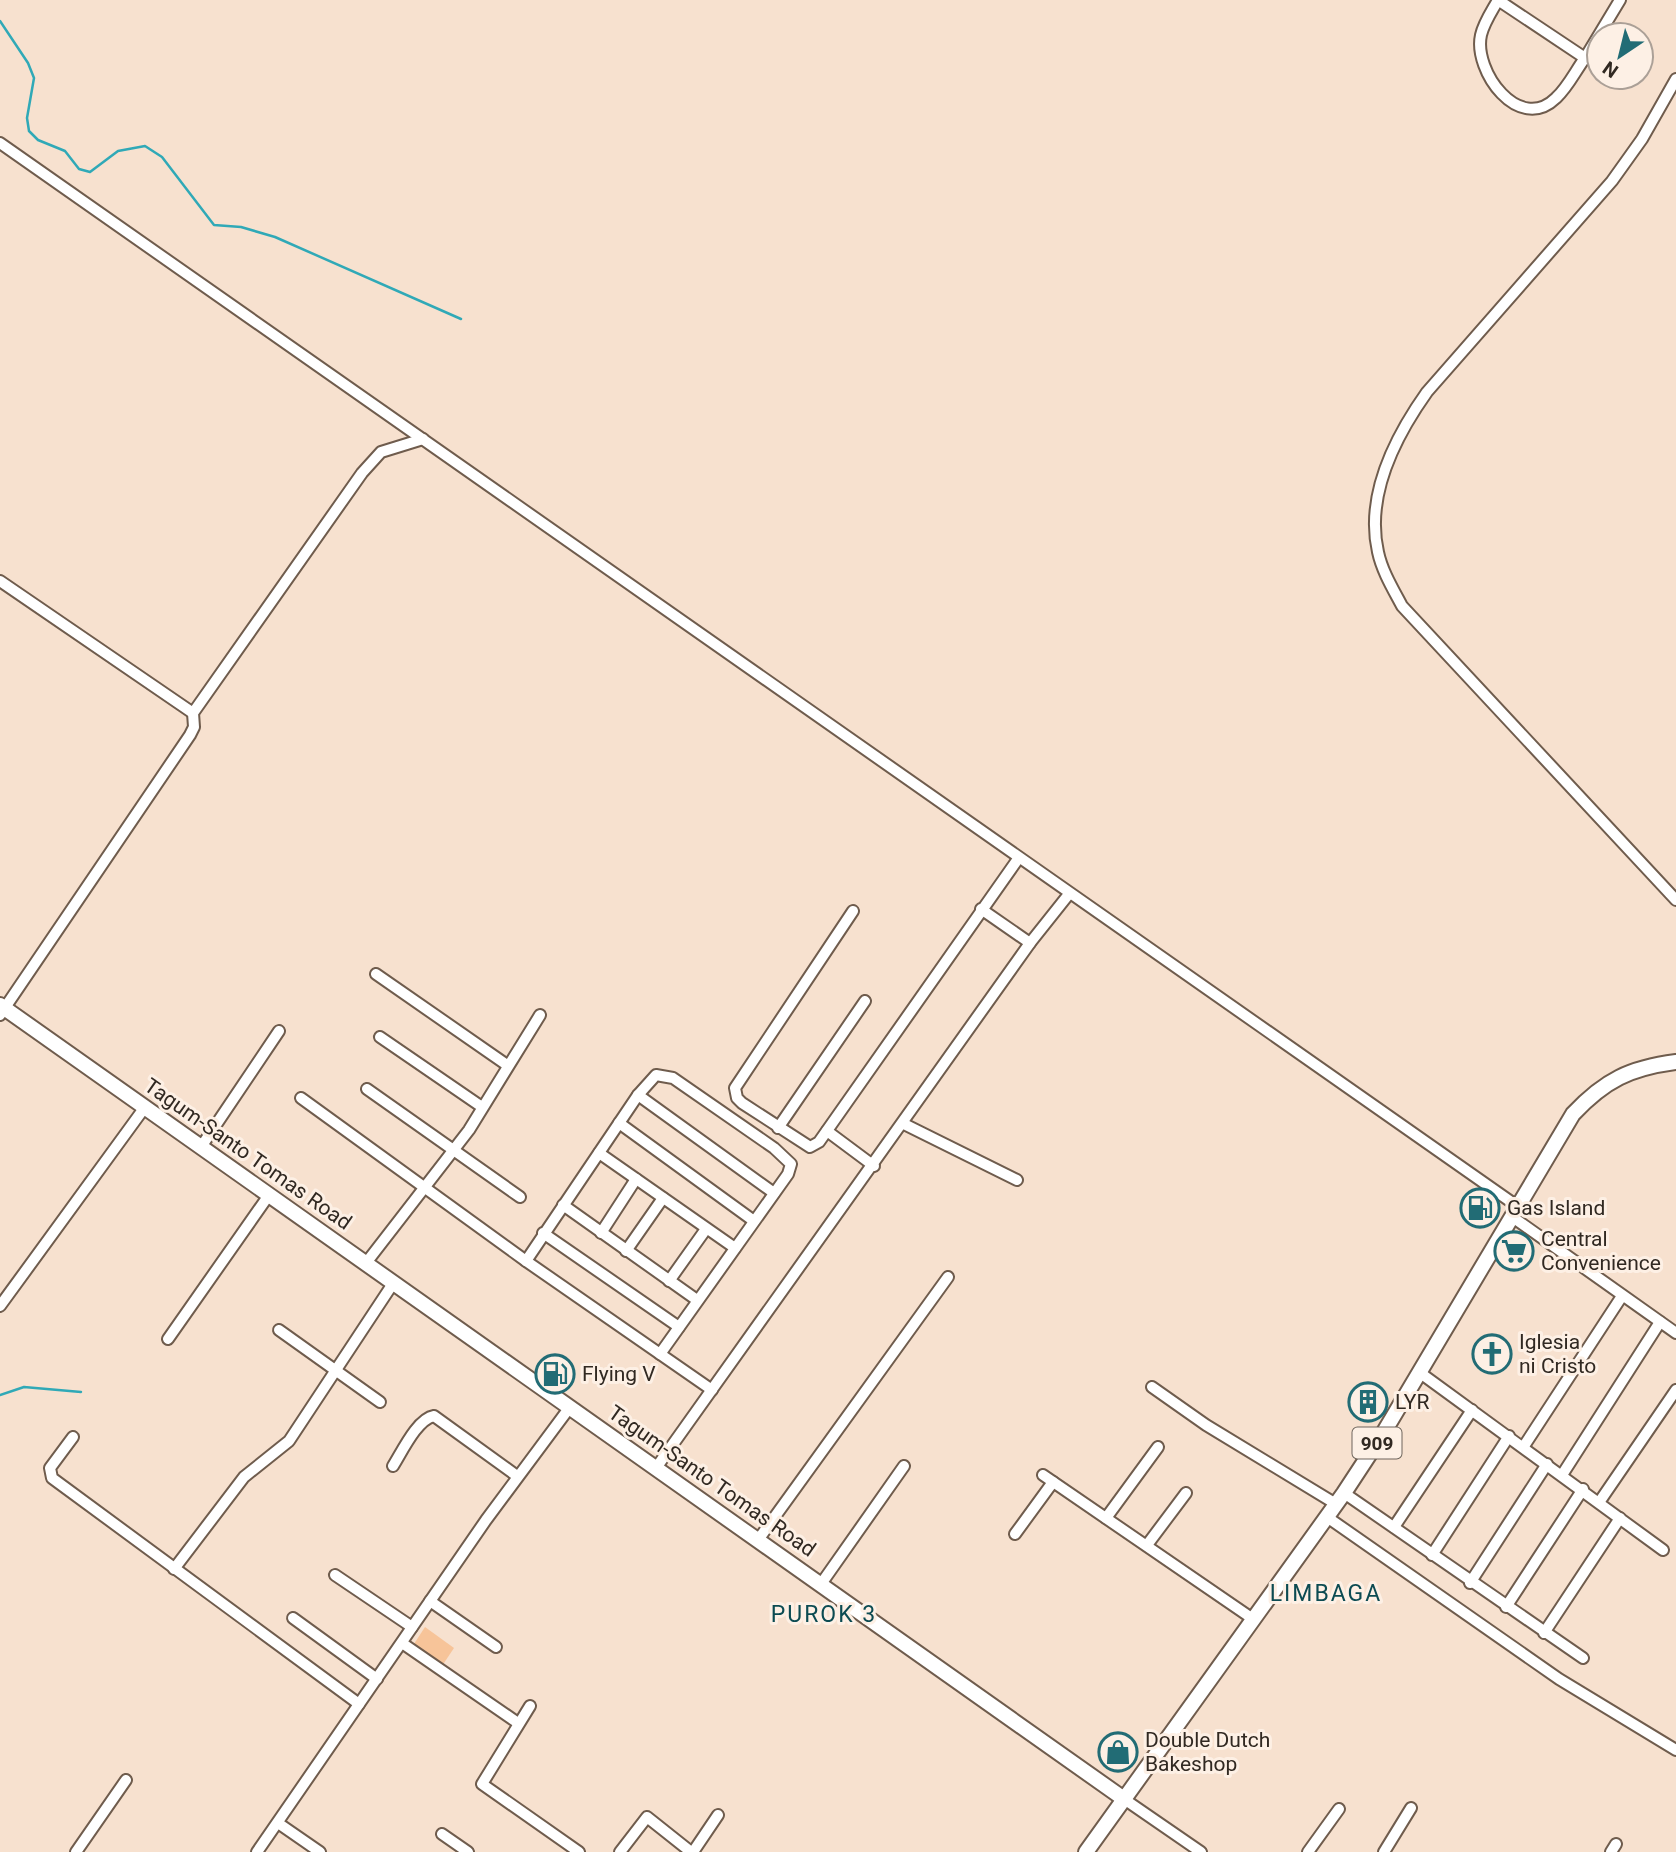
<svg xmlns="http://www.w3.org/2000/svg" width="1676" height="1852" font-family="Roboto,sans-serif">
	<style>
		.green { fill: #f7c499 }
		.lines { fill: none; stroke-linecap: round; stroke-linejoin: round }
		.stream { stroke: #30a9b7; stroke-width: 2.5 }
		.minor-casing { stroke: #6f5c4d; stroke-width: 14 }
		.major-casing { stroke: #6f5c4d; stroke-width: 18 }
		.minor { stroke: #fff; stroke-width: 10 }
		.major { stroke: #fff; stroke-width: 14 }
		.labels { text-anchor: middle; stroke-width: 6; stroke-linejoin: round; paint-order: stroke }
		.shield { fill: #fdf0e5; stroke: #6e655c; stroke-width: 2 }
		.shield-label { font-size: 19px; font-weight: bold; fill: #312922 }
		.street-label { font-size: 21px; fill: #312922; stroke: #fdf0e5 }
		.poi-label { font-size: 21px; fill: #312922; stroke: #fdf0e5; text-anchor: start }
		.neighbourhood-label { font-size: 23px; letter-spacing: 2px; fill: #0c4b52; stroke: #fdf0e5 }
	</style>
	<rect width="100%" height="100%" fill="#f7e1cf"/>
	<path class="green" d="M425,1627L454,1648L442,1666L412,1647Z"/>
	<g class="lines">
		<g class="stream">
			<path d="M0,21L28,63L34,78L27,118L29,131L38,140L65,151L79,169L90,172L118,151L145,146L162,157L214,225L241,227L275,237L461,319"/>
			<path d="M0,1395L24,1387L81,1392"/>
		</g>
		<g class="minor-casing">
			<g id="minor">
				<path d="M1498,0L1585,58C1576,70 1568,87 1556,98C1519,134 1473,71 1481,35C1484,22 1492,11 1498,0Z"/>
				<path d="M1585,58L1620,0"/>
				<path d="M1676,79L1642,139L1612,181L1427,392C1395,437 1365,495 1378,552C1382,571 1393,589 1402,606L1676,900"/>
				<path d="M0,143L1517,1206"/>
				<path d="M0,581L193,713"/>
				<path d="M981,909L1030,943"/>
				<path d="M853,911L735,1088L737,1098L742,1103L810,1147L819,1142L1018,859"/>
				<path d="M376,974L507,1065"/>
				<path d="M0,1015L190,735L194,727L193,713L362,473L381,452L423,439"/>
				<path d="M380,1037L482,1107"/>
				<path d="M367,1089L520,1197"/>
				<path d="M638,1095L774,1193"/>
				<path d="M301,1098L526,1261L712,1390"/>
				<path d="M619,1123L754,1221"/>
				<path d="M904,1124L1017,1180"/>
				<path d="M778,1128L865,1001"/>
				<path d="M827,1131L874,1166"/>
				<path d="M201,1147L279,1031"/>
				<path d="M599,1153L735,1248"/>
				<path d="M563,1205L697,1300"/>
				<path d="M1511,1216L1676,1333"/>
				<path d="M543,1233L679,1327"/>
				<path d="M601,1233L636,1179"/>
				<path d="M626,1251L663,1198"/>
				<path d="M526,1261L638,1095L656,1075L673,1078L774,1148L791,1164L788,1174L660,1354"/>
				<path d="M366,1263L469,1130L540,1015"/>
				<path d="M669,1281L706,1229"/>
				<path d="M0,1306L145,1107"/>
				<path d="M279,1330L380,1402"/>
				<path d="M168,1339L269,1195"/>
				<path d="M1419,1372L1663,1550"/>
				<path d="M1152,1387L1206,1425L1336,1504"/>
				<path d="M73,1437L50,1468L52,1478L359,1704"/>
				<path d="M1524,1446L1622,1296"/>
				<path d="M393,1466C402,1452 417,1419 434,1416L517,1476"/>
				<path d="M656,1468L1030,943L1069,894"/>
				<path d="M1043,1475L1253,1619"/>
				<path d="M1562,1475L1660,1322"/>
				<path d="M1344,1493L1583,1658"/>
				<path d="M1600,1501L1676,1390"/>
				<path d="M1327,1517L1559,1679L1676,1750"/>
				<path d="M1106,1518L1158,1447"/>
				<path d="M1394,1527L1472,1410"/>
				<path d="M1015,1534L1053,1482"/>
				<path d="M758,1540L948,1277"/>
				<path d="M1147,1545L1186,1493"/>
				<path d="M1432,1555L1509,1436"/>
				<path d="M174,1569L244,1477L289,1441L394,1282"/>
				<path d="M335,1575L412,1627"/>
				<path d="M1470,1583L1547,1464"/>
				<path d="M821,1584L904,1466"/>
				<path d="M430,1601L496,1647"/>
				<path d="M1506,1607L1583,1489"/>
				<path d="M293,1618L377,1679"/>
				<path d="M1544,1633L1620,1518"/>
				<path d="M402,1643L518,1723"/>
				<path d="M530,1706L482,1784L579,1852"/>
				<path d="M1124,1799L1201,1852"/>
				<path d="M278,1823L320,1852"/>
				<path d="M442,1834L468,1852"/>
				<path d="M76,1852L126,1780"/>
				<path d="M257,1852L486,1520L570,1407"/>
				<path d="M620,1852L647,1817L691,1852"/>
				<path d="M693,1852L718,1815"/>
				<path d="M1308,1852L1339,1809"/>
				<path d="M1384,1852L1411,1808"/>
				<path d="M1611,1852L1616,1844"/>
			</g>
		</g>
		<g class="major-casing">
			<g id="major">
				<path d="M0,1005L1124,1799"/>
				<path d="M1086,1852L1344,1493L1384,1432L1573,1114C1605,1080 1630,1068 1676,1062"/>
			</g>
		</g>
		<use href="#minor" class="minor"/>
		<use href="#major" class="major"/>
	</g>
	<defs>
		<g id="fuel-ring" transform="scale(2.0125)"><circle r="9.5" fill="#fdf0e5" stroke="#226c75" stroke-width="1.5"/><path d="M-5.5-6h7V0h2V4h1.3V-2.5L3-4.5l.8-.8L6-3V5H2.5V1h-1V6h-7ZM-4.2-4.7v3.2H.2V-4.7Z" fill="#226c75"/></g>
		<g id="supermarket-ring" transform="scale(2.0125)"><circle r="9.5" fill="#fdf0e5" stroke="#226c75" stroke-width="1.5"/><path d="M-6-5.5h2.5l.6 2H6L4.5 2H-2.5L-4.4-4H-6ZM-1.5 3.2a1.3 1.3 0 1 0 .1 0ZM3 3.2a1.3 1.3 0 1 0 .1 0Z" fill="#226c75"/></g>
		<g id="church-ring" transform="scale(2.0125)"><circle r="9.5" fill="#fdf0e5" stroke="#226c75" stroke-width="1.5"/><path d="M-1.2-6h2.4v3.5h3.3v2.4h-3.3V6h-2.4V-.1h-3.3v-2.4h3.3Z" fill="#226c75"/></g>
		<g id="building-ring" transform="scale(2.0125)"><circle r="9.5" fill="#fdf0e5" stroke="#226c75" stroke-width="1.5"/><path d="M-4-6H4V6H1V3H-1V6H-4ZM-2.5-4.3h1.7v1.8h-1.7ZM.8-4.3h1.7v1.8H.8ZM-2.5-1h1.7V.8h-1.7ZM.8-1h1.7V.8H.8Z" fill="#226c75"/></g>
		<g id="shop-ring" transform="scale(2.0125)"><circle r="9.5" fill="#fdf0e5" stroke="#226c75" stroke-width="1.5"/><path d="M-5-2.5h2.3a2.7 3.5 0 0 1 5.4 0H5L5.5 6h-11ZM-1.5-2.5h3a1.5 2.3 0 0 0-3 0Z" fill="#226c75"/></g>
	</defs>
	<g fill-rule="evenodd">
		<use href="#fuel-ring" x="1480" y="1208"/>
		<use href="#supermarket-ring" x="1514" y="1251"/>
		<use href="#church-ring" x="1492" y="1354"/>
		<use href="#fuel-ring" x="555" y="1374"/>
		<use href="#building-ring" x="1368" y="1402"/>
		<use href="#shop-ring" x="1118" y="1752"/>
	</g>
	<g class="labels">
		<rect class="shield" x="1352.5" y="1427.5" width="49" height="31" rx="5"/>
		<g class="shield-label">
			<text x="1377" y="1450">909</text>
		</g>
		<g class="street-label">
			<text transform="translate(248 1154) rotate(35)" y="7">Tagum-Santo Tomas Road</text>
			<text transform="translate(712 1481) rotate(35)" y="7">Tagum-Santo Tomas Road</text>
		</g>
		<g class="poi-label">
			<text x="1507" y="1215">Gas Island</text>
			<text x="1541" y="1246">Central<tspan x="1541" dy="24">Convenience</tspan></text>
			<text x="1519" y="1349">Iglesia<tspan x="1519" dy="24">ni Cristo</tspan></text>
			<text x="582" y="1381">Flying V</text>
			<text x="1395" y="1409">LYR</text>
			<text x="1145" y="1747">Double Dutch<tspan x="1145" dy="24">Bakeshop</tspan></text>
		</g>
		<g class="neighbourhood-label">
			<text x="1326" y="1601">LIMBAGA</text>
			<text x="824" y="1622">PUROK 3</text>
		</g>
	</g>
	<g transform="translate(1620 56) rotate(215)"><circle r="33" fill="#fdf0e5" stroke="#aba097" stroke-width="2"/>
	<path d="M0-5L12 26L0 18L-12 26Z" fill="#226c75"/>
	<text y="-10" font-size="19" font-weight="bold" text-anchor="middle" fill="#312922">N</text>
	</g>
</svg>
